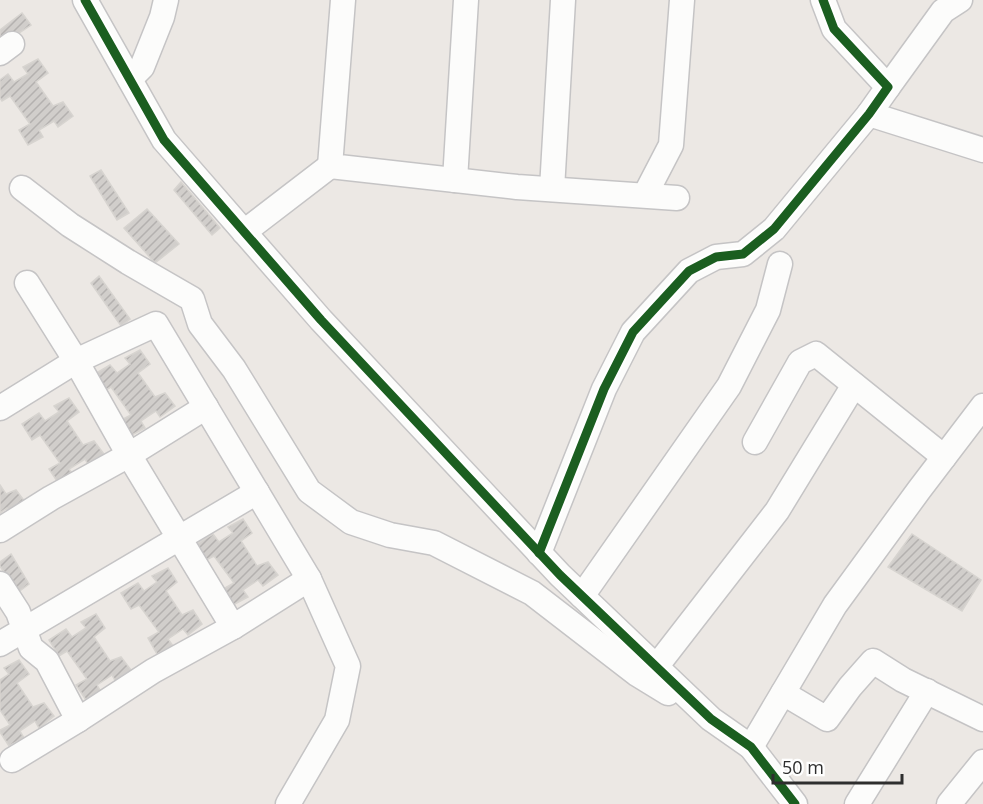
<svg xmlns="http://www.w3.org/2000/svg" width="983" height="804" font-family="'Open Sans',sans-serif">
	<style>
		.building { fill: url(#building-hatch); stroke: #d7d4d0; stroke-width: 1.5 }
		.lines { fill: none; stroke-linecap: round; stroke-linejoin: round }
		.minor-casing { stroke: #c5c4c5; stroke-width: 27 }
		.minor { stroke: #fcfcfb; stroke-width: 24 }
		.cycleway-casing { stroke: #fff; stroke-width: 13 }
		.cycleway { stroke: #1b5e20; stroke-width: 9 }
	</style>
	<defs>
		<pattern id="building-hatch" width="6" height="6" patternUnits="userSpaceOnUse" patternTransform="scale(1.5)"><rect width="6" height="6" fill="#d1cecb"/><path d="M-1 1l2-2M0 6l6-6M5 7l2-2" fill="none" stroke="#b4b1af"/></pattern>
	</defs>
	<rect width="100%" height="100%" fill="#ece8e4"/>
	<g class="building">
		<path d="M22,13L31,25L1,45L0,44V30Z"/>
		<path d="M38,59L48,73L36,82L53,106L63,102L73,116L58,127L54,121L39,130L43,137L28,145L19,130L30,124L10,96L2,101L0,98V80L8,74L14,82L28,74L23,67Z"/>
		<path d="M101,170L129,213L117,220L90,176Z"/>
		<path d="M181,182L220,228L212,235L174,190Z"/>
		<path d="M147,209L179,244L155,263L124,228Z"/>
		<path d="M99,276L130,319L121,326L91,283Z"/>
		<path d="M140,350L150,364L138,373L155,397L165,393L175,406L160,417L156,411L141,421L145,428L130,436L121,420L131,415L111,387L104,391L93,375L110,365L117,373L130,364L125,358Z"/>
		<path d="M69,398L79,412L67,421L83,445L94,441L104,454L89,466L85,459L69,469L74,476L59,484L49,469L60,463L40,435L32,440L22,424L39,413L45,421L59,412L54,406Z"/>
		<path d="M0,485L6,494L16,490L26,503L11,514L7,508L0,513Z"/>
		<path d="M243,519L252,533L241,541L257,566L268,562L278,575L263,586L258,580L243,590L248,597L233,605L223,589L234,583L214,556L206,560L196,544L213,534L219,542L233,533L228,527Z"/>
		<path d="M912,534L981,580L962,611L888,567Z"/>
		<path d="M11,554L29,584L17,593L0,566V562Z"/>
		<path d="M168,568L177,582L166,591L182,615L193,610L202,624L188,635L183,629L168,639L173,646L157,654L148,638L159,632L139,605L131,609L121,593L138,583L144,591L157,582L152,576Z"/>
		<path d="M96,614L105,628L94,637L110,661L121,657L131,670L116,682L112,675L97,685L101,692L86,700L76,685L87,679L67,651L59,656L49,640L66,629L72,637L86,628L81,622Z"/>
		<path d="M19,660L29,674L17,683L33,707L44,703L54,716L39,728L35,721L20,731L24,738L9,746L0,732V730L10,725L0,710V680L9,674L4,668Z"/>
	</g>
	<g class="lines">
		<g class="minor-casing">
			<g id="minor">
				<path d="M85,0L164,140L321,320L560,575L711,719L751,747L795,804"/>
				<path d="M343,0L330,166L517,187L677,198"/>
				<path d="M0,53L12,44"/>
				<path d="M130,79L142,67L162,17L166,0"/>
				<path d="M888,87L943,11L960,0"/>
				<path d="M869,114L983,150"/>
				<path d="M455,180L466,0"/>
				<path d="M22,188L70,225L128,262L192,299L200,324L234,369L309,491L351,522L390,535L434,543L532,593L637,674L668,693"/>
				<path d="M552,189L563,0"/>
				<path d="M645,195L671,145L682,0"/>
				<path d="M244,232L330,166"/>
				<path d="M27,283L76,361L129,455L233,627"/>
				<path d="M0,408L76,361L156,324L309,579"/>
				<path d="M755,442L800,362L816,354L944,457"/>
				<path d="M0,530L51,498L129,455L206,407"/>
				<path d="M539,553L604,389L633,332L689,271L716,257L743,254L774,229L869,114L888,87L834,29L823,0"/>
				<path d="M0,584L18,612L31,648L47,661L78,720L12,760"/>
				<path d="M582,596L729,386L768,310L780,264"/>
				<path d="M0,644L257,492"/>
				<path d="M656,667L777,511L854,385"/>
				<path d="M783,693L827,719L850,687L873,661L903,680L983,719"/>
				<path d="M78,720L153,671L233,627L309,579L348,666L337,720L288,804"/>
				<path d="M751,747L835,605L919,490L983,406"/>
				<path d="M857,804L927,691"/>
				<path d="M949,804L983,762"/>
			</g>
		</g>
		<use href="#minor" class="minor"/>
		<g class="cycleway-casing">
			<g id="cycleway">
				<path d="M85,0L164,140L321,320L560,575L711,719L751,747L795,804"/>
				<path d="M539,553L604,389L633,332L689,271L716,257L743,254L774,229L869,114L888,87L834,29L823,0"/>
			</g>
		</g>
		<use href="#cycleway" class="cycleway"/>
	</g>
	<path d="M773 774v9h129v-9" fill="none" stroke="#2e2e2e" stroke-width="3"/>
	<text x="782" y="774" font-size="18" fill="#2e2e2e" stroke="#ffffff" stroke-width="4.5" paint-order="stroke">50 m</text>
</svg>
